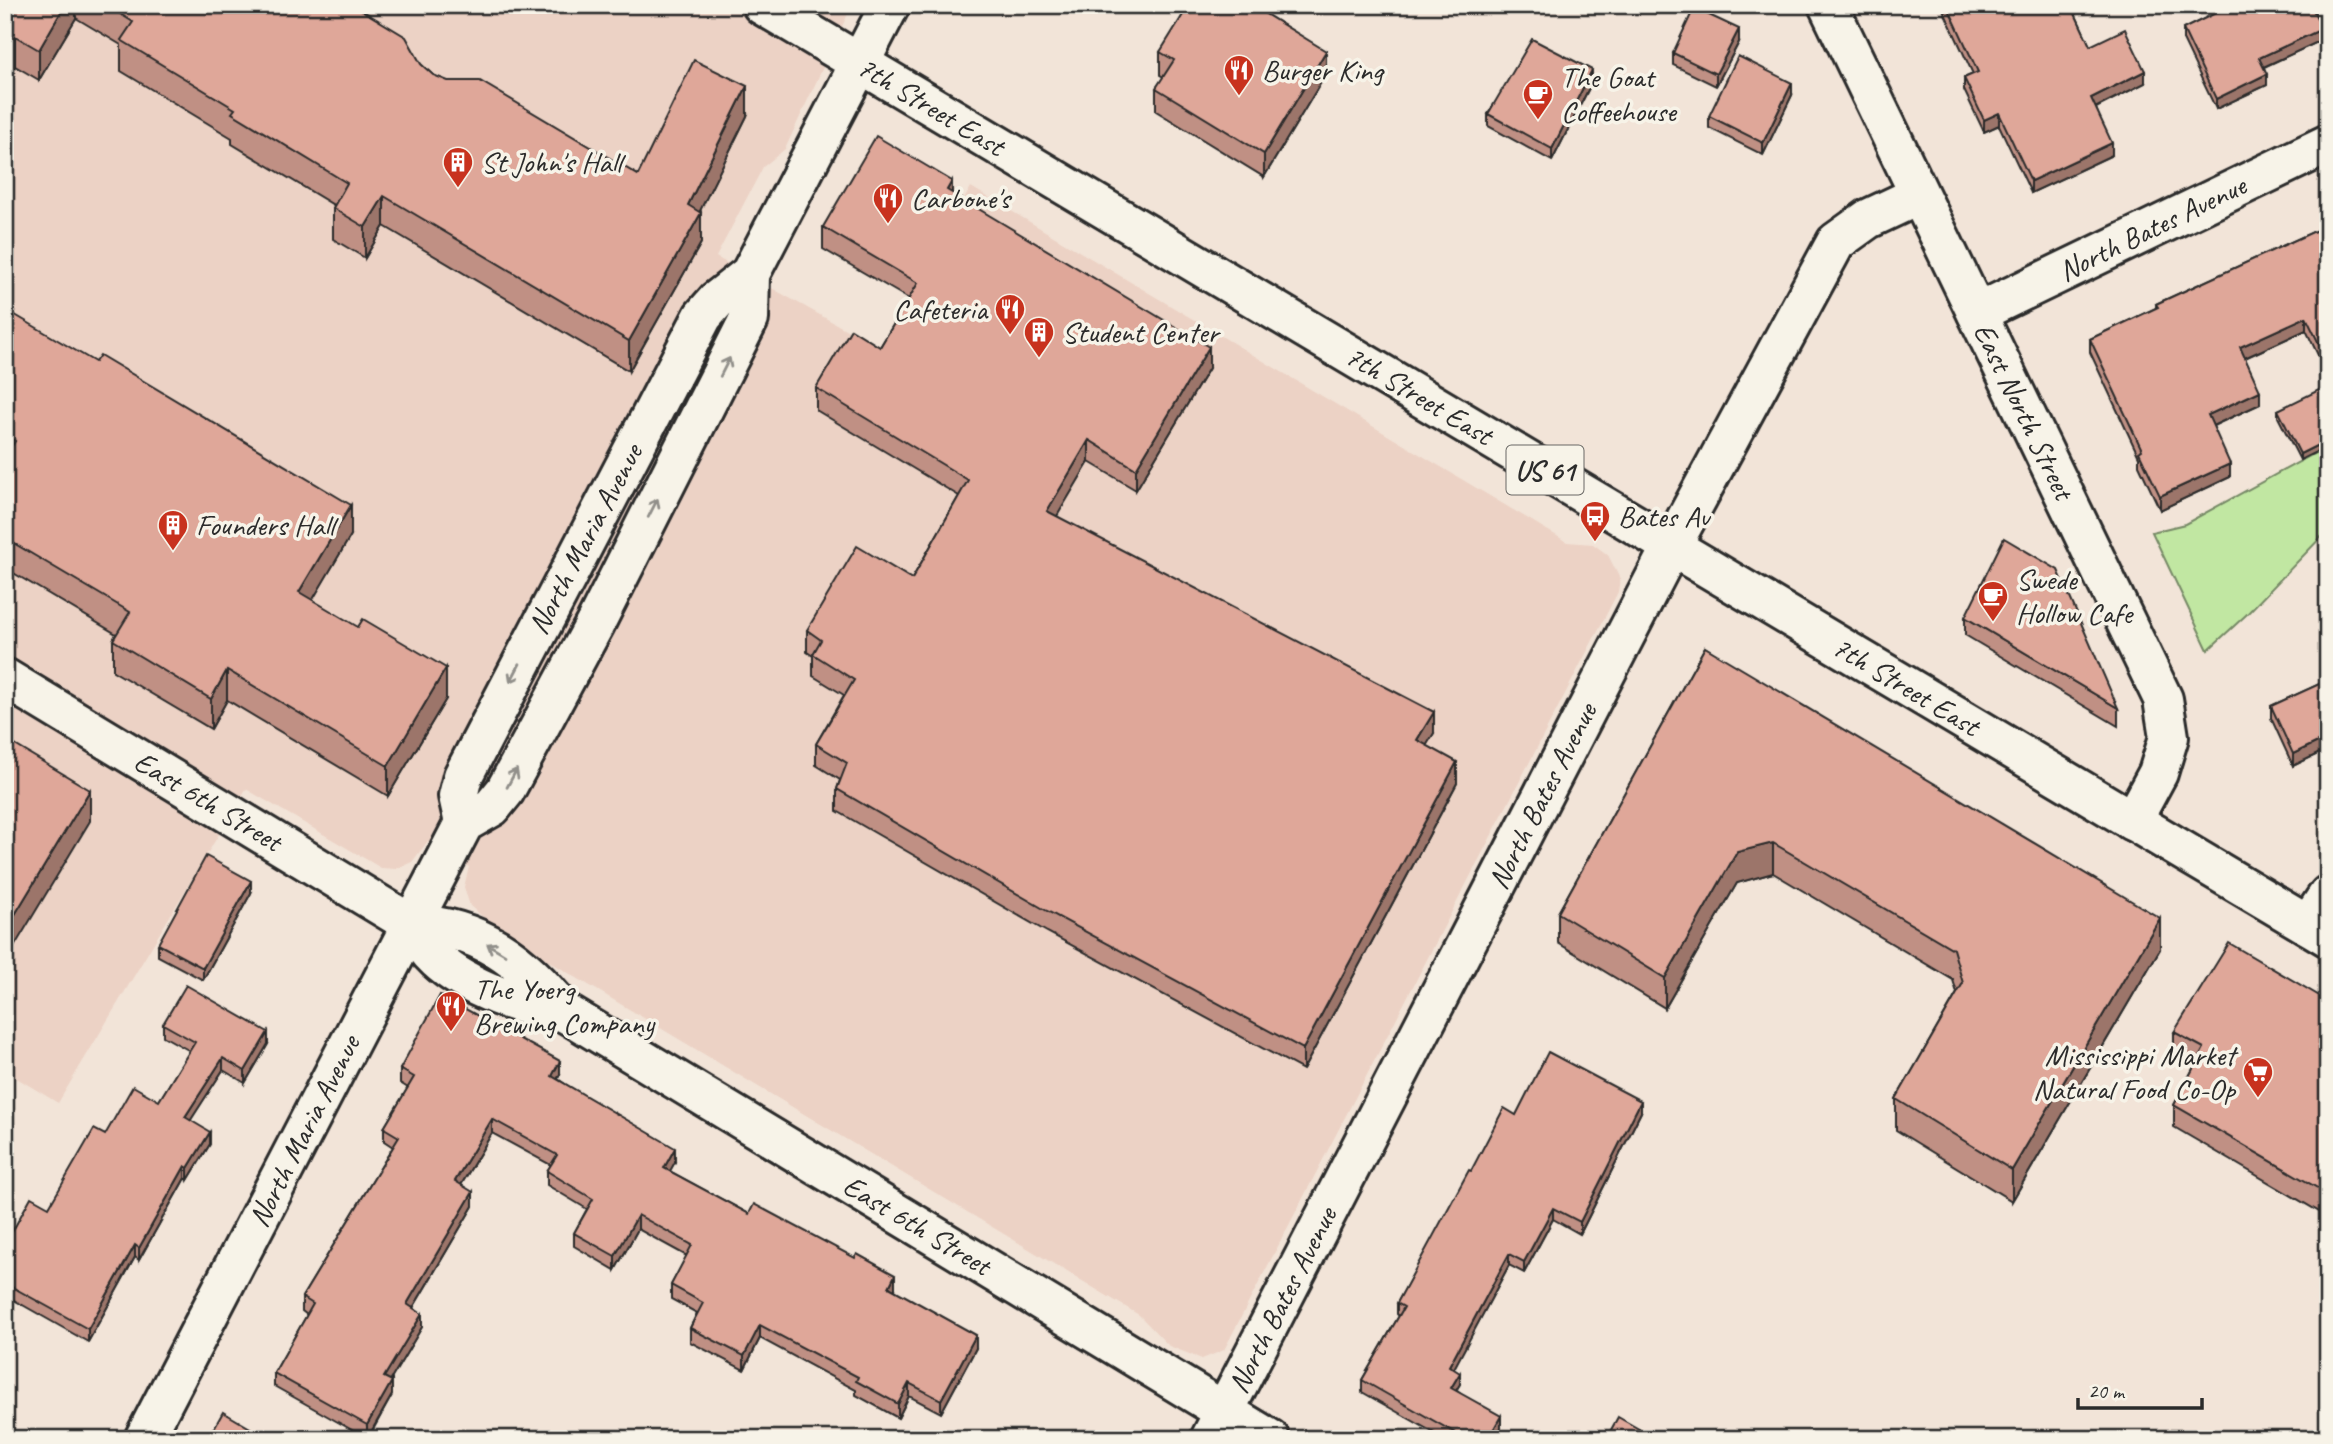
<svg xmlns="http://www.w3.org/2000/svg" width="2333" height="1444" font-family="Caveat,sans-serif">
	<style>
		.built { fill: #ecd2c5 }
		.green { fill: #c1e7a2; stroke: #768966; stroke-width: 2 }
		.lines { fill: none; stroke-linecap: round; stroke-linejoin: round }
		.minor-casing { stroke: #2b2b2b; stroke-width: 44 }
		.major-casing { stroke: #2b2b2b; stroke-width: 44 }
		.minor { stroke: #f7f3e8; stroke-width: 38 }
		.major { stroke: #f7f3e8; stroke-width: 38 }
		.wall { fill: #c09084; stroke: #2b2b2b; stroke-width: 2 }
		.shaded-wall { fill: #9c756b; stroke: #2b2b2b; stroke-width: 2 }
		.building { fill: #dfa799; stroke: #2b2b2b; stroke-width: 2 }
		.oneway { stroke: #918f8a }
		.labels { text-anchor: middle; stroke-width: 7; stroke-linejoin: round; paint-order: stroke }
		.shield { fill: #f7f3e8; stroke: #686764; stroke-width: 2 }
		.shield-label { font-size: 28px; font-weight: bold; fill: #2b2b2b }
		.poi-label { font-size: 30px; fill: #2b2b2b; stroke: #f7f3e8; text-anchor: start }
		.street-label { font-size: 30px; fill: #2b2b2b; stroke: #f7f3e8 }
	</style>
	<rect width="100%" height="100%" fill="#f2e4d8"/>
	<filter id="ink" filterUnits="userSpaceOnUse"><feTurbulence type="fractalNoise" baseFrequency=".0143" numOctaves="2"/><feDisplacementMap in="SourceGraphic" scale="14" xChannelSelector="R" yChannelSelector="G"/><feConvolveMatrix kernelMatrix="1 2 1 2 8 2 1 2 1" color-interpolation-filters="sRGB"/></filter>
	<g filter="url(#ink)">
		<path class="built" d="M5,5H852L785,149L763,167L716,257L881,349L971,187L1567,542L1593,544L1608,555L1620,579L1618,592L1224,1350L1202,1359L1169,1346L1139,1315L502,933L470,906L464,887L469,867L428,841L412,862L396,869L381,868L246,789L58,1103L5,1071Z"/>
		<path class="green" d="M2328,446V530L2246,615L2208,650L2152,532L2185,524Z"/>
		<g class="lines">
			<g class="minor-casing">
				<g id="minor">
					<path d="M1828,5L2163,699L2169,737L2158,773L2132,821"/>
					<path d="M1977,313L2328,144"/>
					<path d="M5,678L411,924C418,937 426,950 437,960C466,987 524,1009 564,1012"/>
					<path d="M464,823L458,796L463,776L703,316L717,300L750,274L890,5"/>
					<path d="M411,924C479,926 523,960 564,1012L1270,1439"/>
					<path d="M2308,925L2328,895"/>
					<path d="M144,1439L464,823L492,807L505,791L595,624L749,319L750,274"/>
					<path d="M1210,1439L1672,545L1836,242L1868,219L1919,195"/>
				</g>
			</g>
			<g class="major-casing">
				<path id="major" d="M762,5L2328,937"/>
			</g>
			<use href="#minor" class="minor"/>
			<use href="#major" class="major"/>
		</g>
		<g class="wall">
			<path d="M5,5H353L433,75L638,175L747,116L699,212L701,243L629,371L384,226L365,258L333,239V208L335,206L232,144V138L121,71V45L76,18L39,80L15,66L5,83Z"/>
			<path d="M1941,5H2071L2090,46L2145,83L2096,108L2112,155L2031,193L1999,125L1984,132L1964,90V78L1973,74Z"/>
			<path d="M2232,5H2325L2314,10L2322,40L2264,67L2267,85L2216,109L2183,40V29Z"/>
			<path d="M1739,42L1716,86L1673,65V53Z"/>
			<path d="M1160,52L1326,74L1264,177L1156,111V88L1164,77L1160,75Z"/>
			<path d="M1592,82L1552,161L1488,126V114Z"/>
			<path d="M1792,95L1763,155L1709,128V116Z"/>
			<path d="M952,193L1209,368L1136,490L1089,462L1056,516L1434,733L1426,745L1457,783L1303,1070L1047,932L837,811V789L840,780L816,765V744L844,695L813,676V656L807,652V630L912,579L959,496L816,410V388L880,347L909,299L823,249V227Z"/>
			<path d="M2328,225V376L2306,330L2245,358L2260,404L2213,426L2230,477L2160,510L2139,465V457L2090,352V339L2156,308V304Z"/>
			<path d="M5,309L351,535L312,600L446,699L388,796L227,700L211,729L113,671V640L116,634L5,568Z"/>
			<path d="M2328,396V446L2300,460L2278,417V410Z"/>
			<path d="M1965,617L2118,708V726L1965,635Z"/>
			<path d="M1705,647L2160,949L2012,1201L1896,1130V1099L1957,993L1953,980L1773,873L1737,883L1665,1008L1558,943V913Z"/>
			<path d="M2328,680V749L2293,766L2271,718V706Z"/>
			<path d="M251,893L203,980L158,956V944Z"/>
			<path d="M2328,1001V1217L2174,1127V1105L2195,1065L2174,1055V1032Z"/>
			<path d="M163,1024L268,1044L245,1083L223,1070L190,1120L210,1144L188,1180L185,1178L139,1260L135,1257L88,1342L5,1295V1228L12,1232L49,1207L105,1135L159,1101L190,1051L163,1036Z"/>
			<path d="M400,1069L560,1074L558,1079L675,1162L669,1171L749,1214L895,1289L894,1290L976,1348L941,1413L909,1396L898,1418L856,1395V1390L760,1338L744,1370L690,1342V1328L697,1313L671,1299V1285L687,1256L638,1229L615,1270L574,1246V1233L587,1209L547,1185V1171L551,1165L492,1133L461,1185L473,1206L413,1308L422,1327L390,1380L392,1395L368,1439L274,1386V1373L307,1315L302,1311V1297L393,1147L384,1141V1128L408,1088L400,1083Z"/>
			<path d="M1641,1112L1580,1234L1553,1219L1524,1273L1509,1265L1453,1369L1460,1384L1456,1390L1501,1428L1495,1439H1445L1362,1392V1380L1399,1316L1397,1314V1303L1471,1171L1516,1115Z"/>
		</g>
		<g class="shaded-wall">
			<path d="M65,5H76V18L39,80V50Z"/>
			<path d="M2310,5H2325L2310,12Z"/>
			<path d="M1739,29V42L1716,86V74Z"/>
			<path d="M2322,29V40L2259,69V58Z"/>
			<path d="M15,36V66L5,83V53Z"/>
			<path d="M1326,51V74L1264,177V154Z"/>
			<path d="M1592,70V82L1552,161V149Z"/>
			<path d="M2145,71V83L2091,110V98Z"/>
			<path d="M2267,74V85L2216,109V99Z"/>
			<path d="M1792,83V95L1763,155V143Z"/>
			<path d="M747,86V116L688,235V205Z"/>
			<path d="M1999,113V125L1984,132V120Z"/>
			<path d="M2112,143V155L2031,193V181Z"/>
			<path d="M952,181V202L947,190Z"/>
			<path d="M384,196V226L365,258V227Z"/>
			<path d="M701,213V243L629,371V341Z"/>
			<path d="M2306,317V330L2240,360V347Z"/>
			<path d="M1209,347V368L1136,490V469Z"/>
			<path d="M2260,391V404L2208,428V415Z"/>
			<path d="M1089,440V462L1047,533V511Z"/>
			<path d="M2328,440V446L2300,460V454Z"/>
			<path d="M2230,464V477L2160,510V496Z"/>
			<path d="M351,505V535L299,623V592Z"/>
			<path d="M446,668V699L388,796V766Z"/>
			<path d="M227,670V700L211,729V699Z"/>
			<path d="M1434,712V733L1417,761V740Z"/>
			<path d="M2328,737V749L2293,766V754Z"/>
			<path d="M1457,762V783L1303,1070V1049Z"/>
			<path d="M90,790V821L5,962V931Z"/>
			<path d="M1773,843V873L1737,883L1665,1008V978L1737,852Z"/>
			<path d="M251,881V893L203,980V968Z"/>
			<path d="M2160,918V949L2012,1201V1170Z"/>
			<path d="M268,1032V1044L245,1083V1071Z"/>
			<path d="M223,1058V1070L185,1129V1117Z"/>
			<path d="M560,1061V1074L552,1089V1076Z"/>
			<path d="M1641,1101V1112L1580,1234V1222Z"/>
			<path d="M492,1119V1133L455,1195V1181Z"/>
			<path d="M210,1132V1144L188,1180V1168Z"/>
			<path d="M675,1148V1162L664,1182V1168Z"/>
			<path d="M185,1166V1178L139,1260V1248Z"/>
			<path d="M473,1192V1206L407,1318V1304Z"/>
			<path d="M1553,1208V1219L1524,1273V1262Z"/>
			<path d="M638,1215V1229L615,1270V1256Z"/>
			<path d="M135,1245V1257L88,1342V1329Z"/>
			<path d="M1509,1254V1265L1449,1378V1366Z"/>
			<path d="M895,1275V1289L889,1301V1287Z"/>
			<path d="M422,1314V1327L384,1391V1377Z"/>
			<path d="M760,1325V1338L744,1370V1356Z"/>
			<path d="M976,1335V1348L941,1413V1400Z"/>
			<path d="M1460,1373V1384L1451,1399V1388Z"/>
			<path d="M392,1381V1395L367,1439V1425Z"/>
			<path d="M909,1383V1396L898,1418V1404Z"/>
			<path d="M1501,1416V1428L1495,1439H1488Z"/>
		</g>
		<g class="building">
			<path d="M5,5H65L39,50L15,36L5,53Z"/>
			<path d="M106,5H353L406,37L421,64L433,75L448,81H480L638,175L694,60L747,86L688,205L701,213L629,341L384,196L365,227L333,208L347,183L232,113L235,109L121,40L133,22Z"/>
			<path d="M1189,5H1251L1326,51L1264,154L1156,88L1174,60L1160,52Z"/>
			<path d="M1947,5H2071L2090,46L2125,29L2145,71L2091,98L2112,143L2031,181L1999,113L1984,120L1964,78L1978,72Z"/>
			<path d="M2232,5H2311L2322,29L2259,58L2267,74L2216,99L2183,29Z"/>
			<path d="M1694,8L1739,29L1716,74L1673,53Z"/>
			<path d="M1532,39L1592,70L1552,149L1488,114Z"/>
			<path d="M1738,56L1792,83L1763,143L1709,116Z"/>
			<path d="M876,136L952,181L947,190L1209,347L1136,469L1089,440L1047,511L1434,712L1417,740L1457,762L1303,1049L1047,911L837,789L847,763L816,744L854,680L813,654L821,640L807,630L857,546L912,579L968,480L816,388L851,329L880,347L918,283L823,227Z"/>
			<path d="M2328,225V362L2306,317L2240,347L2260,391L2208,415L2230,464L2160,496L2139,452L2142,450L2090,339L2158,307L2156,304Z"/>
			<path d="M5,309L95,362L100,355L351,505L299,592L358,627L363,619L446,668L388,766L227,670L211,699L113,640L130,612L5,538V457L15,441L5,435Z"/>
			<path d="M2323,388L2328,396V440L2300,454L2278,410Z"/>
			<path d="M2004,538L2058,570L2118,708L1965,617Z"/>
			<path d="M1705,647L2160,918L2012,1170L1896,1099L1963,983L1953,949L1773,843L1737,852L1665,978L1558,913Z"/>
			<path d="M2328,680V737L2293,754L2271,706Z"/>
			<path d="M5,739L90,790L5,931Z"/>
			<path d="M206,856L251,881L203,968L158,944Z"/>
			<path d="M2229,943L2328,1001V1194L2174,1105L2204,1048L2174,1032Z"/>
			<path d="M186,985L268,1032L245,1071L223,1058L185,1117L210,1132L188,1168L185,1166L139,1248L135,1245L88,1329L5,1283V1228L12,1232L31,1197L49,1207L94,1129L105,1135L133,1086L159,1101L195,1042L163,1024Z"/>
			<path d="M440,995L560,1061L552,1076L675,1148L664,1168L749,1214L754,1204L855,1258L857,1254L895,1275L889,1287L976,1335L941,1400L909,1383L898,1404L856,1381L858,1377L760,1325L744,1356L690,1328L703,1303L671,1285L692,1245L638,1215L615,1256L574,1233L593,1199L547,1171L557,1155L492,1119L455,1181L473,1192L407,1304L422,1314L384,1377L392,1381L367,1425L274,1373L313,1304L302,1297L399,1137L384,1128L414,1077L400,1069Z"/>
			<path d="M1548,1052L1641,1101L1580,1222L1553,1208L1524,1262L1509,1254L1449,1366L1460,1373L1451,1388L1501,1416L1488,1439H1466L1362,1380L1404,1307L1397,1303L1469,1170L1471,1171L1504,1108L1516,1115Z"/>
			<path d="M223,1412L269,1439H208Z"/>
			<path d="M1618,1417L1656,1439H1606Z"/>
		</g>
		<defs><path id="oneway-shaft" d="M-6 0H5M1.5-3L5.5 0L1.5 3" fill="none" stroke-width="1.6" stroke-linecap="round" stroke-linejoin="round" transform="scale(1.75)"/></defs>
		<g class="oneway">
			<use href="#oneway-shaft" transform="translate(725 367) rotate(-63)"/>
			<use href="#oneway-shaft" transform="translate(653 508) rotate(-63)"/>
			<use href="#oneway-shaft" transform="translate(515 673) rotate(118)"/>
			<use href="#oneway-shaft" transform="translate(512 778) rotate(-62)"/>
			<use href="#oneway-shaft" transform="translate(496 949) rotate(-149)"/>
		</g>
	</g>
	<defs>
		<g id="restaurant-pin" transform="scale(1.575)"><path d="M0 17L-7.5 6A9.5 9.5 0 1 1 7.5 6Z" fill="#c8321e" stroke="#f7f3e8"/><path d="M-5-6h1v4h1v-4h1v4h1v-4h1v5L-1.5 .5V6h-2V.5L-5-1ZM5-6V6H3V1.5H1.5Q1.5-4 5-6Z" fill="#fff"/></g>
		<g id="cafe-pin" transform="scale(1.575)"><path d="M0 17L-7.5 6A9.5 9.5 0 1 1 7.5 6Z" fill="#c8321e" stroke="#f7f3e8"/><path d="M-5.5-4.5H6V0H3Q3 3.5 0 3.5H-2.5Q-5.5 3.5-5.5 0ZM3-3.2v2h1.7v-2ZM-6 4.5H4V6H-6Z" fill="#fff"/></g>
		<g id="building-pin" transform="scale(1.575)"><path d="M0 17L-7.5 6A9.5 9.5 0 1 1 7.5 6Z" fill="#c8321e" stroke="#f7f3e8"/><path d="M-4-6H4V6H1V3H-1V6H-4ZM-2.5-4.3h1.7v1.8h-1.7ZM.8-4.3h1.7v1.8H.8ZM-2.5-1h1.7V.8h-1.7ZM.8-1h1.7V.8H.8Z" fill="#fff"/></g>
		<g id="bus-pin" transform="scale(1.575)"><path d="M0 17L-7.5 6A9.5 9.5 0 1 1 7.5 6Z" fill="#c8321e" stroke="#f7f3e8"/><path d="M-5-6H5V4H4V6H2V4H-2V6H-4V4H-5ZM-3.5-4V0h7V-4ZM-3.5 1.2v1.5H-2V1.2ZM2 1.2v1.5H3.5V1.2Z" fill="#fff"/></g>
		<g id="supermarket-pin" transform="scale(1.575)"><path d="M0 17L-7.5 6A9.5 9.5 0 1 1 7.5 6Z" fill="#c8321e" stroke="#f7f3e8"/><path d="M-6-5.5h2.5l.6 2H6L4.5 2H-2.5L-4.4-4H-6ZM-1.5 3.2a1.3 1.3 0 1 0 .1 0ZM3 3.2a1.3 1.3 0 1 0 .1 0Z" fill="#fff"/></g>
	</defs>
	<g fill-rule="evenodd">
		<use href="#restaurant-pin" x="1239" y="70"/>
		<use href="#cafe-pin" x="1538" y="94"/>
		<use href="#building-pin" x="458" y="162"/>
		<use href="#restaurant-pin" x="888" y="198"/>
		<use href="#restaurant-pin" x="1010" y="309"/>
		<use href="#building-pin" x="1039" y="332"/>
		<use href="#bus-pin" x="1595" y="516"/>
		<use href="#building-pin" x="173" y="525"/>
		<use href="#cafe-pin" x="1993" y="596"/>
		<use href="#restaurant-pin" x="451" y="1006"/>
		<use href="#supermarket-pin" x="2258" y="1072"/>
	</g>
	<g class="labels">
		<rect class="shield" x="1506.5" y="445.5" width="77" height="49" rx="5"/>
		<g class="shield-label">
			<text x="1545" y="480">US 61</text>
		</g>
		<g class="poi-label">
			<text x="1262" y="80">Burger King</text>
			<text x="1561" y="87">The Goat<tspan x="1561" dy="34">Coffeehouse</tspan></text>
			<text x="481" y="172">St John's Hall</text>
			<text x="911" y="208">Carbone's</text>
			<text x="987" y="319" text-anchor="end">Cafeteria</text>
			<text x="1062" y="342">Student Center</text>
			<text x="1618" y="526">Bates Av</text>
			<text x="196" y="535">Founders Hall</text>
			<text x="2016" y="589">Swede<tspan x="2016" dy="34">Hollow Cafe</tspan></text>
			<text x="474" y="999">The Yoerg<tspan x="474" dy="34">Brewing Company</tspan></text>
			<text x="2235" y="1065" text-anchor="end">Mississippi Market<tspan x="2235" dy="34">Natural Food Co-Op</tspan></text>
		</g>
		<g class="street-label">
			<text transform="translate(931 106) rotate(31)" y="10">7th Street East</text>
			<text transform="translate(2152 228) rotate(-26)" y="10">North Bates Avenue</text>
			<text transform="translate(1419 395) rotate(31)" y="10">7th Street East</text>
			<text transform="translate(2024 411) rotate(64)" y="10">East North Street</text>
			<text transform="translate(585 539) rotate(-62)" y="10">North Maria Avenue</text>
			<text transform="translate(1906 686) rotate(31)" y="10">7th Street East</text>
			<text transform="translate(1542 796) rotate(-63)" y="10">North Bates Avenue</text>
			<text transform="translate(208 801) rotate(31)" y="10">East 6th Street</text>
			<text transform="translate(304 1131) rotate(-63)" y="10">North Maria Avenue</text>
			<text transform="translate(917 1225) rotate(31)" y="10">East 6th Street</text>
			<text transform="translate(1282 1300) rotate(-63)" y="10">North Bates Avenue</text>
		</g>
	</g>
	<rect width="2333" height="1444" fill="none" stroke="#f7f3e8" stroke-width="28"/>
	<rect x="14" y="14" width="2305" height="1416" fill="none" stroke="#2b2b2b" stroke-width="2.5" filter="url(#ink)"/>
	<path d="M2078 1398v10h124v-10" fill="none" stroke="#2b2b2b" stroke-width="3.5"/>
	<text x="2088" y="1398" font-size="21" fill="#2b2b2b" stroke="#f7f3e8" stroke-width="5" paint-order="stroke">20 m</text>
</svg>
